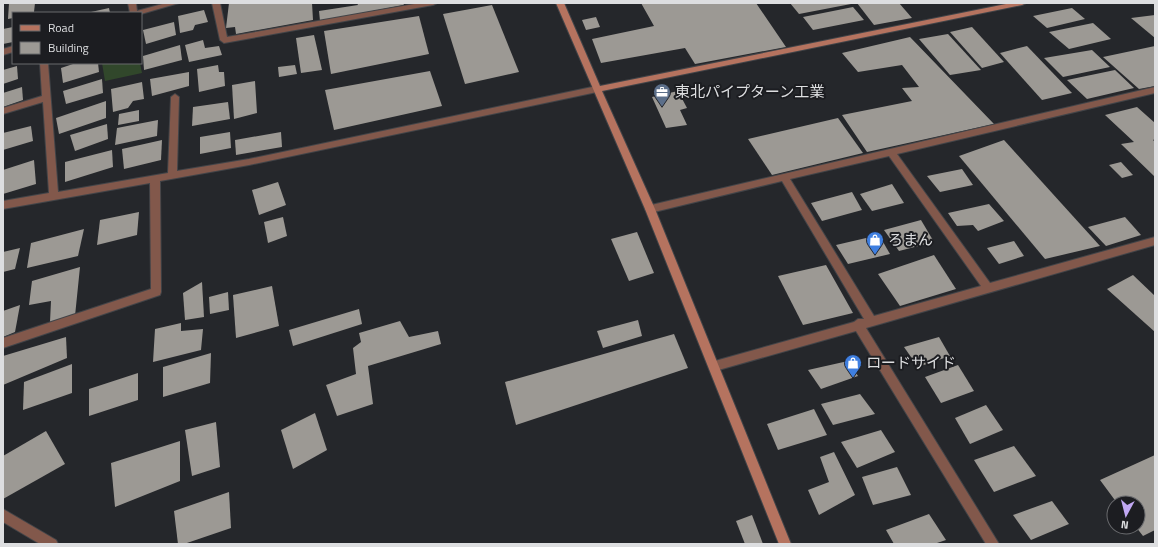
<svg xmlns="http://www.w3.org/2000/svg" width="1158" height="547" font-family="'Titillium Web','Noto Sans JP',sans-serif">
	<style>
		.green { fill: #31472b }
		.building { fill: #9c9994 }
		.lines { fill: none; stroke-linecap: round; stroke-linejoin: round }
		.street-casing { stroke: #424448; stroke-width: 2 }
		.secondary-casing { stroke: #424448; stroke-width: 2 }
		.street { fill: #82584b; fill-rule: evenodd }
		.secondary { fill: #b5735f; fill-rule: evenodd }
		.labels { text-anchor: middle; stroke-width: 4; stroke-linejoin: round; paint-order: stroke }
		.poi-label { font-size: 15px; fill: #dddee0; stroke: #1c1d21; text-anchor: start }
	</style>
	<rect width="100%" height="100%" fill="#25272b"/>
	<path class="green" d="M102,63H140L142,73L105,81Z"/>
	<g class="building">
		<path d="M9,3H35L34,12L13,13V18L8,19Z"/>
		<path d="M229,3H312L313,20L236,34L235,27L226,28Z"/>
		<path d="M357,3H403L404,5L320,21L319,11L358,5Z"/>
		<path d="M641,3H756L786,47L695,64L685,48L601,63L592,39L654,26Z"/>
		<path d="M790,3H851V4L799,14Z"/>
		<path d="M857,3H899L912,18L874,25Z"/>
		<path d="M492,5L519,72L465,84L443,14Z"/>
		<path d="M853,7L864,20L813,30L803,17Z"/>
		<path d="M109,8L110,13H91V12Z"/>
		<path d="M1072,8L1085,19L1047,28L1033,16Z"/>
		<path d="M204,10L208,22L195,25L193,30L180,33L178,16Z"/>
		<path d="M1155,15V38L1131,18Z"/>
		<path d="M419,16L429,54L331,74L324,31Z"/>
		<path d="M596,17L600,27L586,30L582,20Z"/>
		<path d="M174,22L176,35L146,44L143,30Z"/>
		<path d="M1093,23L1111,39L1069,49L1049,32Z"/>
		<path d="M13,27V42L3,44V29Z"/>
		<path d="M972,27L1004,62L982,68L950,32Z"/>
		<path d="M948,34L981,70L950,75L919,39Z"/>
		<path d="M314,35L322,70L301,73L296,38Z"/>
		<path d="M910,37L994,124L867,152L842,115L912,101L902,88L919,87L902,65L858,72L842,53Z"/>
		<path d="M203,40L205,48L219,46L222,55L189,62L185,45Z"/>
		<path d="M180,45L182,60L144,70L143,56Z"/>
		<path d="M1027,46L1072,93L1042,100L1000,53Z"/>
		<path d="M1155,46V86L1139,89L1103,57Z"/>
		<path d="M1092,50L1110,67L1063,77L1044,58Z"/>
		<path d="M76,63H98L99,72L63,83L61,68Z"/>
		<path d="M218,65L219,72H224L225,86L199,92L197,69Z"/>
		<path d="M295,65L297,74L279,77L278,67Z"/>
		<path d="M17,66L18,79L3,84V70Z"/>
		<path d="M1115,70L1134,88L1087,99L1067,80Z"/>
		<path d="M430,71L442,106L334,130L325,90Z"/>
		<path d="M189,72V86L152,96L150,79Z"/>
		<path d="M102,79L103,93L66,104L63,91Z"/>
		<path d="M255,81L257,113L234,119L232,85Z"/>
		<path d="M142,82L144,99L133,101L128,108L113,112L111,89Z"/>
		<path d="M22,87L23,100L3,107V93Z"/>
		<path d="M678,91L687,108L680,110L687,125L666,128L652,97Z"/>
		<path d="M106,101V118L59,134L56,118Z"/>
		<path d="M228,102L230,119L192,126L193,107Z"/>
		<path d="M1137,107L1155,123V139L1153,140L1155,142V177L1121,144L1134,142L1105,115Z"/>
		<path d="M139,110V121L118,125L119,114Z"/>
		<path d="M838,118L863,153L772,175L748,139Z"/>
		<path d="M158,120L157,136L115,145L117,128Z"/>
		<path d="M107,124L108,139L75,151L70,135Z"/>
		<path d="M31,126L33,141L3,150V133Z"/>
		<path d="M230,132L231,148L200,154V137Z"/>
		<path d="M281,132L282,147L236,155L235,140Z"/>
		<path d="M162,140L161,160L124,169L122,149Z"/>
		<path d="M1004,140L1100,246L1045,259L959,156Z"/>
		<path d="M112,150L113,167L65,182V162Z"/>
		<path d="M34,160L36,184L3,194V170Z"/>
		<path d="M1121,162L1133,175L1122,178L1109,165Z"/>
		<path d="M962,169L973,185L940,192L927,176Z"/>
		<path d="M278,182L286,205L259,215L252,190Z"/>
		<path d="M892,184L904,203L872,211L860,194Z"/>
		<path d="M852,192L862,210L822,221L811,203Z"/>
		<path d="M989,204L1004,221L978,231L973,225L957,226L948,213Z"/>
		<path d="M139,212L137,235L97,245L100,220Z"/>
		<path d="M283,217L287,236L268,243L264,222Z"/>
		<path d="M1125,217L1141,235L1106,246L1088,227Z"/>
		<path d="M921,220L934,242L899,251L884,230Z"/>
		<path d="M84,229L78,256L27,268L31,243Z"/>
		<path d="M637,232L654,273L629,281L611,239Z"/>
		<path d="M879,235L890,254L848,264L836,245Z"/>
		<path d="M1014,241L1024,256L999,264L987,248Z"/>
		<path d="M20,248L15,269L3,272V252Z"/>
		<path d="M934,255L956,289L900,306L878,274Z"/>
		<path d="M826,265L853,313L803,325L778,276Z"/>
		<path d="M80,267L75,316L50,322L51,301L29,305L32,281Z"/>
		<path d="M1133,275L1155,296V332L1107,289Z"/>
		<path d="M202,282L204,317L185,320L183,293Z"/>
		<path d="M272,286L279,326L236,338L233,295Z"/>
		<path d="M228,292L229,310L210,314L209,297Z"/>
		<path d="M20,305L15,332L3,337V311Z"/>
		<path d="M359,309L362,324L293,346L289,330Z"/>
		<path d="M638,320L642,336L603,348L597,331Z"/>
		<path d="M400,321L409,337L438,331L441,344L368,366L373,404L337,416L326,385L356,374L353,348L361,342L359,333Z"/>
		<path d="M181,323V331L203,329L201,350L153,362L155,329Z"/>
		<path d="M674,334L688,368L516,425L505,382Z"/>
		<path d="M66,337L67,358L3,385V356Z"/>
		<path d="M939,337L950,356L918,367L904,347Z"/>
		<path d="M211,353L210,383L163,397V367Z"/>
		<path d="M848,361L858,376L821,389L808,370Z"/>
		<path d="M72,364V393L23,410L24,382Z"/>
		<path d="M958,365L974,391L941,403L925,377Z"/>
		<path d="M138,373V400L89,416V389Z"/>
		<path d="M860,394L875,414L833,425L821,404Z"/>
		<path d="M986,405L1003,430L970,444L955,418Z"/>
		<path d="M814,409L827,435L778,450L767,424Z"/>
		<path d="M315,413L327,450L293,469L281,430Z"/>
		<path d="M216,422L220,467L192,476L185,430Z"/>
		<path d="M881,430L895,452L857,468L841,442Z"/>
		<path d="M46,431L65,464L3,499V456Z"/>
		<path d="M180,441V481L115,507L111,463Z"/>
		<path d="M1014,446L1036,476L994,492L974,460Z"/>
		<path d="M834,452L855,495L819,515L808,490L829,482L820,457Z"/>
		<path d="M1155,455V530L1143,536L1136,527H1138V503H1117L1100,480Z"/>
		<path d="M897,467L911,495L873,505L862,477Z"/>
		<path d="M229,492L231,528L184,544H178L174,511Z"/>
		<path d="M1052,501L1069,524L1031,540L1013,515Z"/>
		<path d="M929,514L946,540L934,544H894L886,530Z"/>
		<path d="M752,515L763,544H745L736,521Z"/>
	</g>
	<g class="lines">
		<g class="street-casing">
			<g id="street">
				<path d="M128,3H136L137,11L166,3H179L141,14V13H130Z"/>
				<path d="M212,3H220L227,37L420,3H437L433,5L224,43L220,40Z"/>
				<path d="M13,46V52L3,55V49Z"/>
				<path d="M40,63H48L58,192L168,173L171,97L175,94L179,97L177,171L249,159L597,86L601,89L597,92L249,165L160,181L161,292L160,295L3,348V338L151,289L150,183L3,209V201L49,193L43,102L3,114V108L42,96Z"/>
				<path d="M1155,87V93L897,154L990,283L1155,237V245L866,328L999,544H986L856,331L715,371L711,370L710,366L711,362L715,361L854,322L858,319H864L782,181L650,213L647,212L645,209L647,206ZM889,156L981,286L874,316L790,179Z"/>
				<path d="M3,509L56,540L58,544H40L3,522Z"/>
			</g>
		</g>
		<g class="secondary-casing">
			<path id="secondary" d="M556,3H564L600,86L1011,3H1026L1022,5L602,91L655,209L791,544H779L645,209Z"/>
		</g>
		<use href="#street" class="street"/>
		<use href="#secondary" class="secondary"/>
	</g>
	<defs>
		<g id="office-pin" transform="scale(0.9)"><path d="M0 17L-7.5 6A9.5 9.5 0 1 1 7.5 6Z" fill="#5c6f8a" stroke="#1c1d21"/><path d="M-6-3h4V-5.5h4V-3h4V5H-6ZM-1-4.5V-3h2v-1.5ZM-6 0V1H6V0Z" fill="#fff"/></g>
		<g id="shop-pin" transform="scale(0.9)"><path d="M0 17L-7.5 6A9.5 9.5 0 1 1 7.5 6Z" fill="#3f7fe0" stroke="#1c1d21"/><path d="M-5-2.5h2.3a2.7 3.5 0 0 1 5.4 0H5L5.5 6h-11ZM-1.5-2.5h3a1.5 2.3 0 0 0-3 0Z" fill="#fff"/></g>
	</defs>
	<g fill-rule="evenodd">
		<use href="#office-pin" x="662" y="92"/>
		<use href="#shop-pin" x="875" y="240"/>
		<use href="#shop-pin" x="853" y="363"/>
	</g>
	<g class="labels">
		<g class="poi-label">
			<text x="675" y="97">東北パイプターン工業</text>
			<text x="888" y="245">ろまん</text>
			<text x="866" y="368">ロードサイド</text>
		</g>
	</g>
	<rect width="1158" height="547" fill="none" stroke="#dddee0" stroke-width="8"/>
	<rect x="12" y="12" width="130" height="52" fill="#1c1d21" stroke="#696a6d"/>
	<rect x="20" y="25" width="20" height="6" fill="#b5735f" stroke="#696a6d"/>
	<text x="48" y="32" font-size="12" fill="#dddee0">Road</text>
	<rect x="20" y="42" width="20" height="12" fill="#9c9994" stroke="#696a6d"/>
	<text x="48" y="52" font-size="12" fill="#dddee0">Building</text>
	<g transform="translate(1126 515) rotate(187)"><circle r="19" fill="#1c1d21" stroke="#696a6d"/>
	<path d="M0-3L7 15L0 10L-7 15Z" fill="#c1a8f3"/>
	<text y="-6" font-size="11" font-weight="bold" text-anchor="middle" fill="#dddee0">N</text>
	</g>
</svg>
